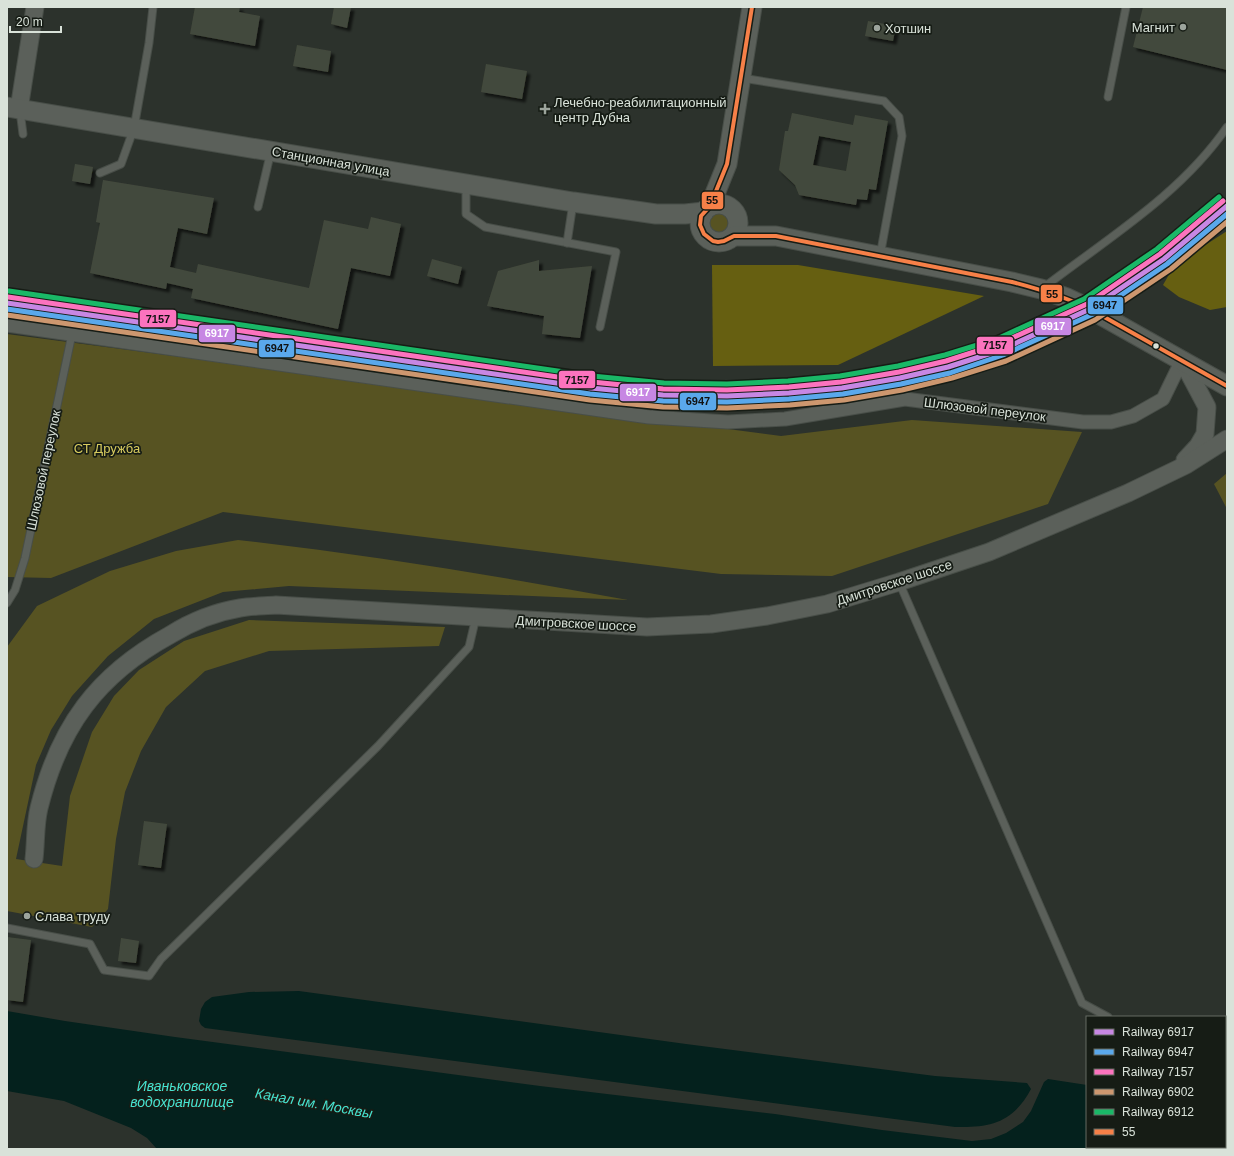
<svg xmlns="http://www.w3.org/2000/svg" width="1234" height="1156" font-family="Helvetica,sans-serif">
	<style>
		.green { fill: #575322 }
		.forest { fill: #665f11 }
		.water { fill: #04211d }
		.building { fill: #43493c; fill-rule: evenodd; filter: url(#shadow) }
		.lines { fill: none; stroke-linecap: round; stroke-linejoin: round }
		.service-casing { stroke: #484e48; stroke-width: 9 }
		.minor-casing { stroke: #484e48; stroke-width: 15 }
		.tertiary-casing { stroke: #484e48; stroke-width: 19 }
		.secondary-casing { stroke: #484e48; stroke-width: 21 }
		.service { stroke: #5b605a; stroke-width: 7 }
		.minor { stroke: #5b605a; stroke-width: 13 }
		.tertiary { stroke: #5b605a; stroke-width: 17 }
		.secondary { stroke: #5b605a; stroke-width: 19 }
		.bus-1-casing { stroke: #161c15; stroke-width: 7 }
		.bus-1 { stroke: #f78048; stroke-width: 4 }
		.rail-1-casing { stroke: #161c15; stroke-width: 8 }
		.rail-2-casing { stroke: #161c15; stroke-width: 8 }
		.rail-3-casing { stroke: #161c15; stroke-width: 8 }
		.rail-4-casing { stroke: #161c15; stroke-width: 8 }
		.rail-5-casing { stroke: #161c15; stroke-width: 8 }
		.rail-1 { stroke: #c787e3; stroke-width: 5 }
		.rail-2 { stroke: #5aa8eb; stroke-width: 5 }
		.rail-3 { stroke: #fc73be; stroke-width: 5 }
		.rail-4 { stroke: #cd976f; stroke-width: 5 }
		.rail-5 { stroke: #1ab867; stroke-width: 5 }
		.poi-dot { fill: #9ca49c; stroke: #161c15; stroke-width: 1.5 }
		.bus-dot { fill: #d9e2d9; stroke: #161c15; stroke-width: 1.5 }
		.labels { text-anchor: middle; stroke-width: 3.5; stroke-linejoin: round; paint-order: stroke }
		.poi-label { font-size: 13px; fill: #d9e2d9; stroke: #161c15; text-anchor: start }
		.street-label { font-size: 13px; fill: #d9e2d9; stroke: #161c15 }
		.park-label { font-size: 13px; fill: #d8cc5f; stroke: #161c15 }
		.water-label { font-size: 14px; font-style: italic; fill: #47e4d1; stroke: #161c15 }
		.line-badge { stroke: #161c15; stroke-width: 1.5 }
		.badge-label { font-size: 11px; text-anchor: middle; font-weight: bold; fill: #fff }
		.pale-badge-label { font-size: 11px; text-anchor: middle; font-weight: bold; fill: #111 }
	</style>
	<defs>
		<filter id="shadow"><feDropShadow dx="3.5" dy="3.5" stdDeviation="1" flood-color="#0009"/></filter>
	</defs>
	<rect width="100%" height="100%" fill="#2c322c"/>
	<g class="green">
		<circle cx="718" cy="223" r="10"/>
		<path d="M7,334L781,436L912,420L1082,432L1048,504L832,576L721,574L223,512L51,578L7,577Z"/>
		<path d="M1227,473V509L1214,484Z"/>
		<path d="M238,540C369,555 499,576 628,600L289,586L223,592L154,619L108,656L72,696L51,730L36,765L16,859L62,866L70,796L92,732L114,696L139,670L184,641L249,620L445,627L439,646L269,651L205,671L166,707L141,751L125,792L116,839L108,909L92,927L7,911V647L37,606L110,571L176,551Z"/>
	</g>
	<g class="forest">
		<path d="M1227,231V307L1210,310L1179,297L1163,285L1171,271L1196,251Z"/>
		<path d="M712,265H798L984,296L838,365L713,366Z"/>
	</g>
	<g class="water">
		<path d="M299,991L686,1044L935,1076L1027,1083L1031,1089C1013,1123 990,1128 955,1127L205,1028L201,1025L199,1021L201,1009L205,1002L212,997L249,992Z"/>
		<path d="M7,1011L65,1021L175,1037L540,1086L775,1114L882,1130L972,1141L991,1139L1006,1133L1023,1122L1031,1111L1044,1082L1048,1079L1087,1085V1147H1225V1091H1227V1149H157L147,1138L131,1128L64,1101L7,1091Z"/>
	</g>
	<g class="building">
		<path d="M195,7H240L239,12L260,16L255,46L190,34Z"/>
		<path d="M334,7H351L347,28L331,24Z"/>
		<path d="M1143,7H1227V70L1133,47Z"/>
		<path d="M868,21L896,26L893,41L865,36Z"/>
		<path d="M297,45L331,51L328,72L293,66Z"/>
		<path d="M486,64L527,71L522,99L481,92Z"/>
		<path d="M792,113L853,125L855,115L888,121L876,190L869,189L867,200L857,199L856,205L799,195L795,185L779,170L785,131H788ZM819,136L851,142L846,171L813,165Z"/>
		<path d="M75,164L93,167L90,184L72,181Z"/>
		<path d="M103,180L214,198L207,234L178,228L170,267L196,273L198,264L309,288L324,220L368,229L371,217L401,224L390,276L351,268L338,329L191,298L193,289L167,283L166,289L90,273L100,223L96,222Z"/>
		<path d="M432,259L462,267L458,284L427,276Z"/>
		<path d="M539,260V271L592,266L580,338L542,334L544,316L487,306L498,271Z"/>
		<path d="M144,821L167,824L161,868L138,865Z"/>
		<path d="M7,937L31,940L23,1002L7,1000Z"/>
		<path d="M121,938L139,941L136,963L118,961Z"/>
	</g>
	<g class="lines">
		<g class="service-casing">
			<g id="service">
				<path d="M742,78L884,101L899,117L902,136L880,256"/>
				<path d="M1108,97L1126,7"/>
				<path d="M20,111L23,134"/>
				<path d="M100,173L121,164L134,128L149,43L153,7"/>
				<path d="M466,186V214L485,227L616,252L600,327"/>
				<path d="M258,207L271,151"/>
				<path d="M567,243L573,203"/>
				<path d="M1043,288C1108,238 1180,195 1227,127"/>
				<path d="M899,582L1082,1003L1108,1017"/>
				<path d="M7,603L15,590L25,558L72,334"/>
				<path d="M7,928L90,944L104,970L149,976L161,959L378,746L469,647L476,617"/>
			</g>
		</g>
		<g class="minor-casing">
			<path id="minor" d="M7,325L649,417L728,422L785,419L905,399L1083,422H1111L1133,416L1163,399L1182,360"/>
		</g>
		<g class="tertiary-casing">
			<g id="tertiary">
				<path d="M19,109L35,7"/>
				<path d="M1182,360L1207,407L1205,434L1198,446L1185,460"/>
				<path d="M34,859C36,842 35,824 39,808C59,727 97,675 170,635C191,622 215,612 240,608C252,606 264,606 276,605L647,627L711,624L767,616L827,604L899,582L989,552L1128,493L1186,465L1227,439"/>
			</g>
		</g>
		<g class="secondary-casing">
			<g id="secondary">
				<path d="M7,107L573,202L656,214H685L704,212"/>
				<circle cx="719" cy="223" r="19"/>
				<path d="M710,206L727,164L752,7"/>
				<path d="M734,236H776L1012,282L1041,289L1067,298L1090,309L1227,386"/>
			</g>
		</g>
		<use href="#service" class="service"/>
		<use href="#minor" class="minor"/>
		<use href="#tertiary" class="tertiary"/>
		<use href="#secondary" class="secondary"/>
		<g class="bus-1-casing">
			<path id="bus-1" d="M752,7L727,164L710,206L701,216L700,225L704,234L713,241L718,242L724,241L734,236H776L1012,282C1039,289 1065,297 1090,309L1227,386"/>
		</g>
		<use href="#bus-1" class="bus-1"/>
		<g class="rail-1-casing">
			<path id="rail-1" d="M7,303L591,388L663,395L727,396L789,393L842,388L900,378L948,367L1001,350L1090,309L1164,259L1227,206"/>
		</g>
		<g class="rail-2-casing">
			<path id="rail-2" d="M7,309L590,394L663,401L727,402L789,399L843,394L901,384L950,373L1003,355L1093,314L1167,264L1227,214"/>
		</g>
		<g class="rail-3-casing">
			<path id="rail-3" d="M8,297L592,382L663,389L727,390L789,387L841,382L899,372L946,361L999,344L1087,304L1160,254L1223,201"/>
		</g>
		<g class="rail-4-casing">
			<path id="rail-4" d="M7,315L590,400L663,407L727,408L790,405L844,400L902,390L952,378L1006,361L1095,320L1171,269L1227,222"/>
		</g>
		<g class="rail-5-casing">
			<path id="rail-5" d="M9,291L592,376L664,383L727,384L788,381L840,376L898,366L945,355L997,339L1084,299L1157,249L1219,197"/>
		</g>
		<use href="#rail-1" class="rail-1"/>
		<use href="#rail-2" class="rail-2"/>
		<use href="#rail-3" class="rail-3"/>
		<use href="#rail-4" class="rail-4"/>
		<use href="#rail-5" class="rail-5"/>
	</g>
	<g class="poi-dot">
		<circle cx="1183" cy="27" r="4"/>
		<circle cx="877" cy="28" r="4"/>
		<path d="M543 103h4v4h4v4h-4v4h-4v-4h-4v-4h4z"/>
		<circle cx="27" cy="916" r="4"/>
	</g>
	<circle class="bus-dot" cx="1156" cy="346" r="3.5"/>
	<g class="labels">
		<g class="poi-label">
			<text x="1175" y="32" text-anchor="end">Магнит</text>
			<text x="885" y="33">Хотшин</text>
			<text x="554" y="107">Лечебно-реабилитационный<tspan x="554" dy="15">центр Дубна</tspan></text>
			<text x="35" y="921">Слава труду</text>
		</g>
		<g class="street-label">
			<text transform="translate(331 161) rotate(10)" y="5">Станционная улица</text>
			<text transform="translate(985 409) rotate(7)" y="5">Шлюзовой переулок</text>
			<text transform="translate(43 470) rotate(-78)" y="5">Шлюзовой переулок</text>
			<text transform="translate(894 582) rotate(-18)" y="5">Дмитровское шоссе</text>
			<text transform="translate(576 623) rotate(3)" y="5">Дмитровское шоссе</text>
		</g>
		<g class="park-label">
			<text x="107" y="453">СТ Дружба</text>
		</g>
		<g class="water-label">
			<text x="182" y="1091">Иваньковское<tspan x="182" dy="16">водохранилище</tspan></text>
			<text transform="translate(314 1103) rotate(10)" y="5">Канал им. Москвы</text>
		</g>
	</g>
	<g class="line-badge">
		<rect x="701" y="191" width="23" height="19" rx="4" fill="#f78048"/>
		<rect x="1040" y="284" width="23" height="19" rx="4" fill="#f78048"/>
		<rect x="1087" y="296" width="37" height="19" rx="4" fill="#5aa8eb"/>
		<rect x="139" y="309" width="38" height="19" rx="4" fill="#fc73be"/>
		<rect x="1034" y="317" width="38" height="19" rx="4" fill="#c787e3"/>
		<rect x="198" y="324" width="38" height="19" rx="4" fill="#c787e3"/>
		<rect x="976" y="336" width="38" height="19" rx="4" fill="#fc73be"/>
		<rect x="258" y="339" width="37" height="19" rx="4" fill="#5aa8eb"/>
		<rect x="558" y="370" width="38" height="19" rx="4" fill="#fc73be"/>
		<rect x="619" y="383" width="38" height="19" rx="4" fill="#c787e3"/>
		<rect x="679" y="392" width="38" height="19" rx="4" fill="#5aa8eb"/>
	</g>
	<g class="badge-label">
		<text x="1053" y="330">6917</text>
		<text x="217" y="337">6917</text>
		<text x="638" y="396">6917</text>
	</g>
	<g class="pale-badge-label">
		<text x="712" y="204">55</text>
		<text x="1052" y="298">55</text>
		<text x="1105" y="309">6947</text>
		<text x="158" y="323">7157</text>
		<text x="995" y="349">7157</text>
		<text x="277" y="352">6947</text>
		<text x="577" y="384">7157</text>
		<text x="698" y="405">6947</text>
	</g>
	<rect width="1234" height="1156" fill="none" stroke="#d9e2d9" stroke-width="16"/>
	<rect x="1086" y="1016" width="140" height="132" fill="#161c15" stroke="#646b63"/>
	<rect x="1094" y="1029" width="20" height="6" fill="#c787e3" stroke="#646b63"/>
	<text x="1122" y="1036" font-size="12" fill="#d9e2d9">Railway 6917</text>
	<rect x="1094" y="1049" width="20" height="6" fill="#5aa8eb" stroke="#646b63"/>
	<text x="1122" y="1056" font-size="12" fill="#d9e2d9">Railway 6947</text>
	<rect x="1094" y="1069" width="20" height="6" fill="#fc73be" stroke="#646b63"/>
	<text x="1122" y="1076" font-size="12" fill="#d9e2d9">Railway 7157</text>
	<rect x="1094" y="1089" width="20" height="6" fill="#cd976f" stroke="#646b63"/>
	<text x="1122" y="1096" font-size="12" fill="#d9e2d9">Railway 6902</text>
	<rect x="1094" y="1109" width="20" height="6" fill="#1ab867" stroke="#646b63"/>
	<text x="1122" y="1116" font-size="12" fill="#d9e2d9">Railway 6912</text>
	<rect x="1094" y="1129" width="20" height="6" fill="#f78048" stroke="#646b63"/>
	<text x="1122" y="1136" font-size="12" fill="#d9e2d9">55</text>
	<path d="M10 26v6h51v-6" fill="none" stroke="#d9e2d9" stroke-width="2"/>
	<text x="16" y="26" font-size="12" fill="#d9e2d9" stroke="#161c15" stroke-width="3" paint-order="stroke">20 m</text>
</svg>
